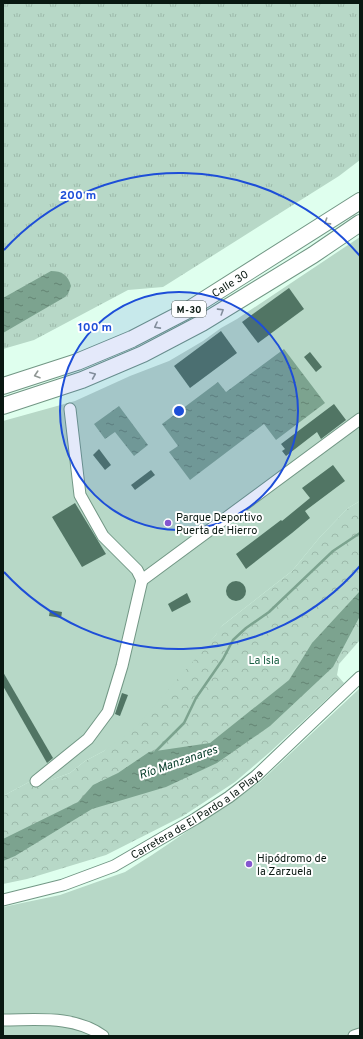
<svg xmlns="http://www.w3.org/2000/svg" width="363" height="1039" font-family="Overpass,sans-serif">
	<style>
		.grass { fill: url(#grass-tufts) }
		.forest { fill: url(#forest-crowns) }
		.park { fill: #b7d8c7 }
		.water { fill: url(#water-ripples) }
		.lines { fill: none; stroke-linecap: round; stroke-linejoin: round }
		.stream { stroke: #7ca38f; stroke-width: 2.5 }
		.building { fill: #517564 }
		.minor-casing { stroke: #729785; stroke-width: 13 }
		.highway-casing { stroke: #729785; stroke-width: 18 }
		.minor { stroke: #fff; stroke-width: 11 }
		.highway { stroke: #fff; stroke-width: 16 }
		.oneway { stroke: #909794 }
		.ring { fill: none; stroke: #1d4ed8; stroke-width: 2 }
		.poi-dot { fill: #8556cf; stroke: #fff; stroke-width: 1.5 }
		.labels { text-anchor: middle; stroke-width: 4; stroke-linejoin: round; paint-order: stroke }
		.shield { fill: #fff; stroke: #535d58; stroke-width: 1 }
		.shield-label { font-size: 10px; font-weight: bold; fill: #091811 }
		.street-label { font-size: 11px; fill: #091811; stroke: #fff }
		.poi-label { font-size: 11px; fill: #091811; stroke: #fff; text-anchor: start }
		.park-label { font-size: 11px; fill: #1a5f44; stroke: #fff }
		.water-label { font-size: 12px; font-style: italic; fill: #053c29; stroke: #fff }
		.centre { fill: #1d4ed8; stroke: #fff; stroke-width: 2 }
		.ring-label { font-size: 12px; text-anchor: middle; font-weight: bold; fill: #1d4ed8; stroke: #fff; stroke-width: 4; stroke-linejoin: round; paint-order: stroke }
	</style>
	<defs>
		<pattern id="grass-tufts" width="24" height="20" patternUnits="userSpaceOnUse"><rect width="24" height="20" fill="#b7d8c7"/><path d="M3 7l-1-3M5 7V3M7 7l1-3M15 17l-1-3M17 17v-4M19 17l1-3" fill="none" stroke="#9cb9aa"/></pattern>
		<pattern id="forest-crowns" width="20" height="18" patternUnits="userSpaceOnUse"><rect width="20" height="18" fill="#b7d8c7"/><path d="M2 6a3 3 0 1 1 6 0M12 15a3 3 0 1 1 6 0" fill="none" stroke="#9cb9aa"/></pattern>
		<pattern id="water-ripples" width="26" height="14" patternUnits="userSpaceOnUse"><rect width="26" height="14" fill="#7ca38f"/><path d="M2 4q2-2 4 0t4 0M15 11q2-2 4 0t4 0" fill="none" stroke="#648473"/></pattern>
	</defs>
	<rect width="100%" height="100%" fill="#dfffee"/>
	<path class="grass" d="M3,3H360V160L339,176L163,287L128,290L34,340L3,349Z"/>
	<path class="forest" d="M360,501V640L339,664L337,675L344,683L270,752L235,782L183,816L106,855L27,879L3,884V796L31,781L51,780L70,773L85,761L104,751L216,635L218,629L292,571L320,537L348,508Z"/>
	<g class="park">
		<path d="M360,237V501L348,508L320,537L292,571L223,625L219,629L216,635L135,728L104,751L85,761L70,773L51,780L31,781L3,796V421L75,401L130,376L169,361L203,341L221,328L237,319Z"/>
		<path d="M360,688V1036H3V907L60,895L125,872L152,855L260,782Z"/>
	</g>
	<g class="water">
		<path d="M51,271C62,271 68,275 71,286L68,294L65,297L3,333V298Z"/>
		<path d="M284,349L325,403L276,440L264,424L190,480L169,452L178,446L162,424L218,382L226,392Z"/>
		<path d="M119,406L148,445L134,456L115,432L105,439L94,424Z"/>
		<path d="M360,591V616L333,667L270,726L217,763L166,787L92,809L15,856L3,861V839L78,802L93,785L118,773L149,752L210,743L289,680L312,643Z"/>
	</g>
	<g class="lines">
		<path class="stream" d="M156,751L184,723L196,698L223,659L233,640L246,628L269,612L333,551L360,533"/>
	</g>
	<g class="building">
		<path d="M289,288L304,309L258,343L242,322Z"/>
		<path d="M221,331L237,353L190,388L174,366Z"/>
		<path d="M310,352L322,367L316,372L304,357Z"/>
		<path d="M334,404L346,420L321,439L317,432L286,456L282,451L285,449L281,444Z"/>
		<path d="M99,449L111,465L105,470L93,455Z"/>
		<path d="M333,465L345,481L305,511L310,518L292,533L246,569L236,554L281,520L282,521L310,498L302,488Z"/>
		<path d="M151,470L155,475L135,490L131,485Z"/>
		<path d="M75,503L106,554L82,567L52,517Z"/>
		<circle cx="236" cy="591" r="10"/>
		<path d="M187,593L191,602L172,612L168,604Z"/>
		<path d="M50,610L62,612L61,618L49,616Z"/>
		<path d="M3,672L53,758L47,763L3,686Z"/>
		<path d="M122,693L128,695L120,716L115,714Z"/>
	</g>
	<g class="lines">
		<g class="minor-casing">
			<g id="minor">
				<path d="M70,409L80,495L103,536L137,570L142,580L360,419"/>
				<path d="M36,781L88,739L108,712L122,666L142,580"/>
				<path id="s1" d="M3,900L63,885L114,866L195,819L229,797L256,776L360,677"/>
				<path d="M3,1020C37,1020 74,1015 103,1036"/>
				<path d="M354,1036L360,1034"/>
			</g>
		</g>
		<g class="highway-casing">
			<g id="highway">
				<path id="s2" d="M3,386L77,362L132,339L188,310L360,201"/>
				<path d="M3,406L82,380L143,354L202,323L313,255L360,223"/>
			</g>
		</g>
		<use href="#minor" class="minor"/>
		<use href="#highway" class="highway"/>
	</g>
	<defs><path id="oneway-chevron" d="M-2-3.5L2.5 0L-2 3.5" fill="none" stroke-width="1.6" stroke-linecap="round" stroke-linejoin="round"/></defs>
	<g class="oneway">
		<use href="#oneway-chevron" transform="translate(327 222) rotate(147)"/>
		<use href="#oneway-chevron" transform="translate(221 311) rotate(-32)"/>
		<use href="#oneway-chevron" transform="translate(157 326) rotate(152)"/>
		<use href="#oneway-chevron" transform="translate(37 375) rotate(162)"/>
		<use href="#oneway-chevron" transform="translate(93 375) rotate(-23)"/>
	</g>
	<circle cx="179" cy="411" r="119" fill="#1d4ed8" fill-opacity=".12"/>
	<g class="ring">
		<circle cx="179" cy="411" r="119"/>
		<path d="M360 566A238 238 0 0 1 4 572M4 250A238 238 0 0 1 360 256"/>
	</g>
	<g class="poi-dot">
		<circle cx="168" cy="523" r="4"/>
		<circle cx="249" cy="864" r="4"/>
	</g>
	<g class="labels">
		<rect class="shield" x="172" y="301" width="34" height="16" rx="3"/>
		<g class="shield-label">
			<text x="189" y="313">M-30</text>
		</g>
		<g class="street-label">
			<text dy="4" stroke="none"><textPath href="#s2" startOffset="250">Calle 30</textPath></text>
			<text dy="4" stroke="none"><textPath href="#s1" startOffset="214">Carretera de El Pardo a la Playa</textPath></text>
		</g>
		<g class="poi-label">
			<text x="176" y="521">Parque Deportivo<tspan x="176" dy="13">Puerta de Hierro</tspan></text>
			<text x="257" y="862">Hipódromo de<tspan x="257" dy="13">la Zarzuela</tspan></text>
		</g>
		<g class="park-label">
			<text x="264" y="664">La Isla</text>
		</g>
		<g class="water-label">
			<text transform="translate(178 762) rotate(-19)" y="4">Río Manzanares</text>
		</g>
	</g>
	<circle cx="179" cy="411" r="6" class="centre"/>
	<g class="ring-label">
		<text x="78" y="199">200 m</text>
		<text x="95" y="331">100 m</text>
	</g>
	<rect width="363" height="1039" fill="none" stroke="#091811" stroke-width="8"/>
</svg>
